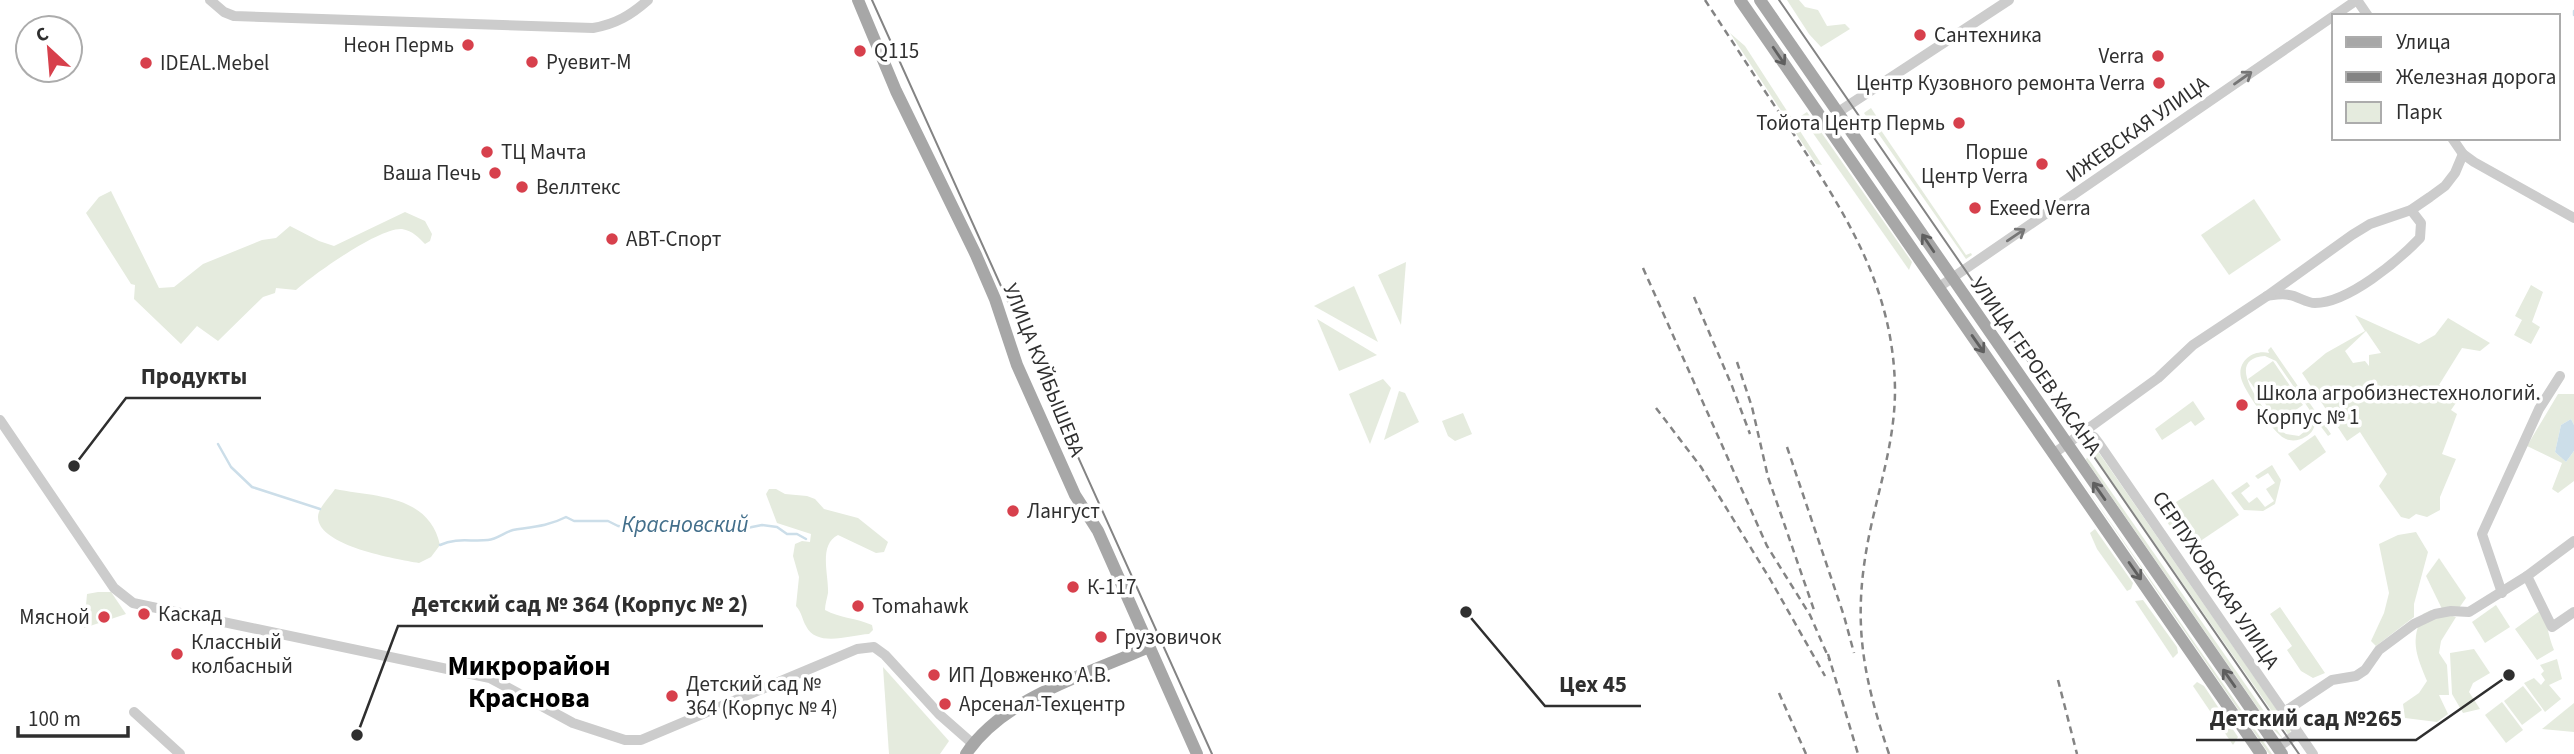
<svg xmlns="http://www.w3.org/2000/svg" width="2574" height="754" font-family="'Source Sans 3',sans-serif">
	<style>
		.green { fill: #e5ebde; fill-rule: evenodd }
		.water { fill: #ccdee9 }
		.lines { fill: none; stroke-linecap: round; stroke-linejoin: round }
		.stream { stroke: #ccdee9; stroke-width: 2.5 }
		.minor { stroke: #ccc; stroke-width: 10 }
		.major { stroke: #a7a7a7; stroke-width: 12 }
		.tram { stroke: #848484; stroke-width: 2 }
		.rail { stroke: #848484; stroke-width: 2.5; stroke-dasharray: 7 5; stroke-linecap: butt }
		.oneway { stroke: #5f5f5f }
		.oneway2 { stroke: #767676 }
		.poi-dot { fill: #d7404c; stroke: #fff; stroke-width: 2.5 }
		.labels { text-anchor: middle; stroke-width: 7; stroke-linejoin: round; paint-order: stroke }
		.poi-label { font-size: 21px; fill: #2f2f2f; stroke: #fff; text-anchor: start }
		.street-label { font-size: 21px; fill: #2f2f2f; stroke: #fff }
		.water-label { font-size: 23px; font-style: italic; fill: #436f8b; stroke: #fff }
		.district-label { font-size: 28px; font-weight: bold; fill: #000; stroke: #fff }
		.leader { fill: none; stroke: #2f2f2f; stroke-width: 2.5 }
		.callout-dot { fill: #2f2f2f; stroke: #fff; stroke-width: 2.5 }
		.callout-label { font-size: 23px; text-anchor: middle; font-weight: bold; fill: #2f2f2f; stroke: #fff; stroke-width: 7; stroke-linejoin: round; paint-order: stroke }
	</style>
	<rect width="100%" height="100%" fill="#fff"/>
	<g class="green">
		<path d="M1787,0H1799L1805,7L1818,10L1827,26L1845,24L1850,29L1821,47L1809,34Z"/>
		<path d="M1730,33L1745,46L1822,165L1816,164Z"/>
		<path d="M1871,108L1877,117L1876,123L1966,255L1971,253L1972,255L1966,259L1864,113Z"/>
		<path d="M1807,112L1912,262L1909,270L1801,116Z"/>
		<path d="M111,191L159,288L174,287L203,264L262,240L276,238L290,226L319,241L334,246L405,212L425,221L432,234L430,241L425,244C418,237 413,231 402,229C380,227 314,274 296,290L276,288L275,293L263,297L218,341L197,326L181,344L134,299L135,285L131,284L86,213L99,197Z"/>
		<path d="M2254,199L2281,240L2229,275L2201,235Z"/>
		<path d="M1406,262L1401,325L1378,275Z"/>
		<path d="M2531,285L2543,292L2532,322L2540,327L2531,344L2514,335L2522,320L2515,316Z"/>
		<path d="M1354,286L1378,342L1314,306Z"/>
		<path d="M2355,315L2419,344L2435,335L2448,318L2490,343L2480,351L2462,348L2439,385L2460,397L2451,410L2457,414L2442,454L2456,459L2440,497V510L2427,517L2416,514L2409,519L2401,517L2379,486L2387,474L2360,432L2347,441L2302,373L2326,353L2365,331ZM2366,331L2381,353L2369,355V366L2365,361L2353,363L2345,351Z"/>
		<path d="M1317,319L1377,355L1339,371Z"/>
		<path d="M2271,347L2331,434L2328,436L2316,420C2315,427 2312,434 2305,437C2299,441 2290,442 2284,438C2274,433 2246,393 2242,381C2235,363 2252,349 2269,353L2268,350ZM2265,356L2276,361L2309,409L2311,415L2309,428L2299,436L2286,434L2280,430C2269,414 2219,359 2265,356Z"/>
		<path d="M2273,361L2303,405L2278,422L2248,379Z"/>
		<path d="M1383,379L1391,388L1370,444L1349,394Z"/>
		<path d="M1399,391L1405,393L1419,422L1384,440Z"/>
		<path d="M2558,394H2574V425L2571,419L2561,425L2555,452L2566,462L2574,451V481L2558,493L2552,489L2562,463L2527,446Z"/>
		<path d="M2193,401L2205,419L2195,426L2191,421L2162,440L2155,429Z"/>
		<path d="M1463,413L1472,434L1455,441L1448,436L1442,421Z"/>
		<path d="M2315,435L2326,452L2300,471L2288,454Z"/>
		<path d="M2097,450L2291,730L2289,736L2092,453Z"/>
		<path d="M2087,457L2282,737V738L2271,727L2086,460Z"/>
		<path d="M2272,465L2281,480L2275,504L2263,511L2244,510L2231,493L2247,482L2250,486L2241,493L2249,503L2257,497L2265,507L2274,501L2266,489L2275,483L2268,473L2258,479L2255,476Z"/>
		<path d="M2072,467L2272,754H2269L2242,715Z"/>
		<path d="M2213,479L2239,515L2187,550L2160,512Z"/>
		<path d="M335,489C374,497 429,494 440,545L431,557L419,563C396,559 318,546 318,517C318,508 330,497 335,489Z"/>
		<path d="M769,489H776L785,494L807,496L815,499L824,509L858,518L888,542L884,552L876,553L838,535C818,545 829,575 828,593C827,599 825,604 825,610C840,618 856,618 872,625L873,630L869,634C850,635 817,648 806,626C802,619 802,613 796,606L799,577L793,556L795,544L802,541L810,542L811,534L777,523L766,494Z"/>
		<path d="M2095,529L2133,583L2131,589L2127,591L2097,549L2090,533Z"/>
		<path d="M2416,532L2428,552L2414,604V617L2376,646L2371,641L2384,613L2389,593L2379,544L2398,535Z"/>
		<path d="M2439,558L2466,598L2459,608L2443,611L2426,576Z"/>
		<path d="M98,592H111L126,614L84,628L87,594Z"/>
		<path d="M2143,600L2177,647L2178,653L2173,658L2135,601Z"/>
		<path d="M2496,605L2510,627L2485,643L2472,622Z"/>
		<path d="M2280,607L2325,673L2313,678L2301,671L2287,650L2292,646L2270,614Z"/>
		<path d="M2431,610L2456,617L2441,641L2439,653L2447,665L2449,695H2439L2448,714L2437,722L2405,718L2403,704L2419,693L2427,681C2416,654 2410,641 2423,614Z"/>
		<path d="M2541,610C2548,624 2548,636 2554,650L2537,660L2515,629Z"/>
		<path d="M2474,649L2490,673L2473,683L2469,692L2480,709L2463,713L2452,694L2450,653Z"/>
		<path d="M2557,659L2562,679L2549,685L2561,699L2545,712L2524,683L2534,678L2541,685L2545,680L2541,674L2544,671L2540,665Z"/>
		<path d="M883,667L949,741L940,754H889Z"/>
		<path d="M2197,682L2204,686L2238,737L2233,745L2193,686Z"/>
		<path d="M2523,686L2542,710L2522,725L2504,701Z"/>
		<path d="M2502,702L2523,730L2506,743L2485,715Z"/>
		<path d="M2574,703V732L2542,729Z"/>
	</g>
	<path class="water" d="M2571,419L2574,425V451L2566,462L2555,452L2561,425Z"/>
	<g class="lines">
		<g class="stream">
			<path d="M2574,11V15"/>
			<path d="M218,444L231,467L252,487L320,509"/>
			<path d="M440,545C457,537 471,542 488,540C497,539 505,532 513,530C532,527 549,526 566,517L574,521H608L618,526L642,529L721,525L742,529L762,525L777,527L787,534H797L806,539"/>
		</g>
		<g class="minor">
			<path d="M210,0L224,12L234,16L593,28C616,24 631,15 648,0"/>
			<path d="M2357,0L2368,16"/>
			<path d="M1823,122L2009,0"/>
			<path d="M2452,138L2463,154L2474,162L2574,218"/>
			<path d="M1939,287L2357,0"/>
			<path d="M2267,296C2274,295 2282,293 2289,295C2298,296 2306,303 2315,303C2348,303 2398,261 2420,238L2421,223L2411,210"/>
			<path d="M0,420L114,588L133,603L490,678L573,723L625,740H641L857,649L874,647L885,655L940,715L973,744"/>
			<path d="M2085,433L2094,437L2100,445L2313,754"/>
			<path d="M2053,454L2158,378L2193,345L2267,296L2352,235L2370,224L2411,210L2430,197L2445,186L2455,173L2463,154"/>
			<path d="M2527,576L2552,627L2574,612"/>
			<path d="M2502,593L2482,534L2539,409L2560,376"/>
			<path d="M134,712L180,754"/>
			<path d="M2284,712L2332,680L2356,676L2365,670L2379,650L2414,624L2435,614L2451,611L2469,612L2527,576L2574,541"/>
			<path d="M2277,748L2298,733"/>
		</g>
		<g class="major">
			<path d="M858,0L896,91L976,255L995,299L1017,365L1075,495L1098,531L1197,754"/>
			<path d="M1740,0L2261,754"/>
			<path d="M1760,0L2282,754"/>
			<path d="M966,754C1004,697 1088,674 1149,647"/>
		</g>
		<g class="tram">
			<path d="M872,0L1212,754"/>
			<path d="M1779,0L2299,754"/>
		</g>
		<g class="rail">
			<path d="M1705,0C1734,44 1763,89 1793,133C1846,215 1894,288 1895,390C1895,439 1880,484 1870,531C1852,617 1861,671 1889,754"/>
			<path d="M1643,268L1767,546L1810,615L1830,661"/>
			<path d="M1694,297L1732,386L1750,434"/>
			<path d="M1737,362L1752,407L1768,477L1814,610"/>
			<path d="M1656,408L1701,467L1770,579L1825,676"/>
			<path d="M1787,447L1844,616L1854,653"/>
			<path d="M1828,654L1858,754"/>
			<path d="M2058,680L2077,754"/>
			<path d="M1779,693L1806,754"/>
		</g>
	</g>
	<defs><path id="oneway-shaft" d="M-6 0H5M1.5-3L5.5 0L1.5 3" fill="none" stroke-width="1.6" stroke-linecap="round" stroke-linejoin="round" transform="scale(1.75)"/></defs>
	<g class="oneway">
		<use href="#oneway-shaft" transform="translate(1779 56) rotate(56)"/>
		<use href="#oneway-shaft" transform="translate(1928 243) rotate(-124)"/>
		<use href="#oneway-shaft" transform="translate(1978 344) rotate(55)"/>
		<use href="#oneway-shaft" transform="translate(2099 491) rotate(-125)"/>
		<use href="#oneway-shaft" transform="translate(2135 571) rotate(55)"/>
		<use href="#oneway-shaft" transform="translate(2229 678) rotate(-125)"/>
	</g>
	<g class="oneway2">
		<use href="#oneway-shaft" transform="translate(2243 78) rotate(-35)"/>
		<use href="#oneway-shaft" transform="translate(2016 235) rotate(-34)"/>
	</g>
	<g class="poi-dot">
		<circle cx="1920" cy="35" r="7"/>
		<circle cx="468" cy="45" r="7"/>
		<circle cx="860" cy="51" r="7"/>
		<circle cx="2158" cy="56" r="7"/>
		<circle cx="532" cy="62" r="7"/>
		<circle cx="146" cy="63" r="7"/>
		<circle cx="2159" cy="83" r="7"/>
		<circle cx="1959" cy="123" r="7"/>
		<circle cx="487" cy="152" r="7"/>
		<circle cx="2042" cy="164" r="7"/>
		<circle cx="495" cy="173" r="7"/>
		<circle cx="522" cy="187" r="7"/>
		<circle cx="1975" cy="208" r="7"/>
		<circle cx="612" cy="239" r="7"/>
		<circle cx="2242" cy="405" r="7"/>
		<circle cx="1013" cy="511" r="7"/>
		<circle cx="1073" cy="587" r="7"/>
		<circle cx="858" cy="606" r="7"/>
		<circle cx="144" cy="614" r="7"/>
		<circle cx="104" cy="617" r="7"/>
		<circle cx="1101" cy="637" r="7"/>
		<circle cx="177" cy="654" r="7"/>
		<circle cx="934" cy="675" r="7"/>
		<circle cx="672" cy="696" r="7"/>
		<circle cx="945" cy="704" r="7"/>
	</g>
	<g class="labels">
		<g class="poi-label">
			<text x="1934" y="42">Сантехника</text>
			<text x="454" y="52" text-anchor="end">Неон Пермь</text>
			<text x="874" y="58">Q115</text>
			<text x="2144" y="63" text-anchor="end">Verra</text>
			<text x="546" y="69">Руевит-М</text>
			<text x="160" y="70">IDEAL.Mebel</text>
			<text x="2145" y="90" text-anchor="end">Центр Кузовного ремонта Verra</text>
			<text x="1945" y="130" text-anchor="end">Тойота Центр Пермь</text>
			<text x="501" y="159">ТЦ Мачта</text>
			<text x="2028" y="159" text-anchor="end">Порше<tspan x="2028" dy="24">Центр Verra</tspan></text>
			<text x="481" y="180" text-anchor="end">Ваша Печь</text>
			<text x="536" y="194">Веллтекс</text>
			<text x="1989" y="215">Exeed Verra</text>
			<text x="626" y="246">АВТ-Спорт</text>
			<text x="2256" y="400">Школа агробизнестехнологий.<tspan x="2256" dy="24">Корпус № 1</tspan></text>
			<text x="1027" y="518">Лангуст</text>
			<text x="1087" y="594">К-117</text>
			<text x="872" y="613">Tomahawk</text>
			<text x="158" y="621">Каскад</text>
			<text x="90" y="624" text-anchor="end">Мясной</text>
			<text x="1115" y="644">Грузовичок</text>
			<text x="191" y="649">Классный<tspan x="191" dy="24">колбасный</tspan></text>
			<text x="948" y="682">ИП Довженко А.В.</text>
			<text x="686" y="691">Детский сад №<tspan x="686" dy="24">364 (Корпус № 4)</tspan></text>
			<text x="959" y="711">Арсенал-Техцентр</text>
		</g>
		<g class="street-label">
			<text transform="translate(2137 129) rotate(-35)" y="7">ИЖЕВСКАЯ УЛИЦА</text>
			<text transform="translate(2036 366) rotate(55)" y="7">УЛИЦА ГЕРОЕВ ХАСАНА</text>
			<text transform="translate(1044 370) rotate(68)" y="7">УЛИЦА КУЙБЫШЕВА</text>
			<text transform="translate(2216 580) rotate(56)" y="7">СЕРПУХОВСКАЯ УЛИЦА</text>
		</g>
		<g class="water-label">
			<text x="685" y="532">Красновский</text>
		</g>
		<g class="district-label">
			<text x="529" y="675">Микрорайон<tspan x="529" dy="32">Краснова</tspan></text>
		</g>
	</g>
	<path class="leader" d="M74 466L126 398H261M357 735L398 626H763M1466 612L1545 706H1641M2509 675L2416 740H2196"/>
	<g class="callout-dot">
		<circle cx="74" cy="466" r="7"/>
		<circle cx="357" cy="735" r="7"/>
		<circle cx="1466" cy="612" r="7"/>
		<circle cx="2509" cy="675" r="7"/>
	</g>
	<g class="callout-label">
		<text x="194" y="384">Продукты</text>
		<text x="580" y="612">Детский сад № 364 (Корпус № 2)</text>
		<text x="1593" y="692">Цех 45</text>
		<text x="2306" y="726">Детский сад №265</text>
	</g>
	<rect x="2332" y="14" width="228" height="126" fill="#ffffff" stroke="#acacac" stroke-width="2"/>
	<rect x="2346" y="37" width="35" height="10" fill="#a7a7a7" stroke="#acacac" stroke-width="2"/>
	<text x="2396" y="49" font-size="21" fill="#2f2f2f">Улица</text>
	<rect x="2346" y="72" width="35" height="10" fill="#848484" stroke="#acacac" stroke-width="2"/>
	<text x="2396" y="84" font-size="21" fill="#2f2f2f">Железная дорога</text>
	<rect x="2346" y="102" width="35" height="21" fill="#e5ebde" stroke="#acacac" stroke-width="2"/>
	<text x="2396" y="119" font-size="21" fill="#2f2f2f">Парк</text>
	<g transform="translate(49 49) rotate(334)"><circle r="33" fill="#ffffff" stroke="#acacac" stroke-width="2"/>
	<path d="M0-5L12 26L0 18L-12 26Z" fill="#d7404c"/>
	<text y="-10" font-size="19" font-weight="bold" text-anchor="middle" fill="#2f2f2f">С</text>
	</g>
	<path d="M18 726v10h110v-10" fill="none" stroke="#2f2f2f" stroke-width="3.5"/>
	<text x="28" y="726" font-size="21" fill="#2f2f2f" stroke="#ffffff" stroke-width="5" paint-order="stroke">100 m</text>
</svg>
